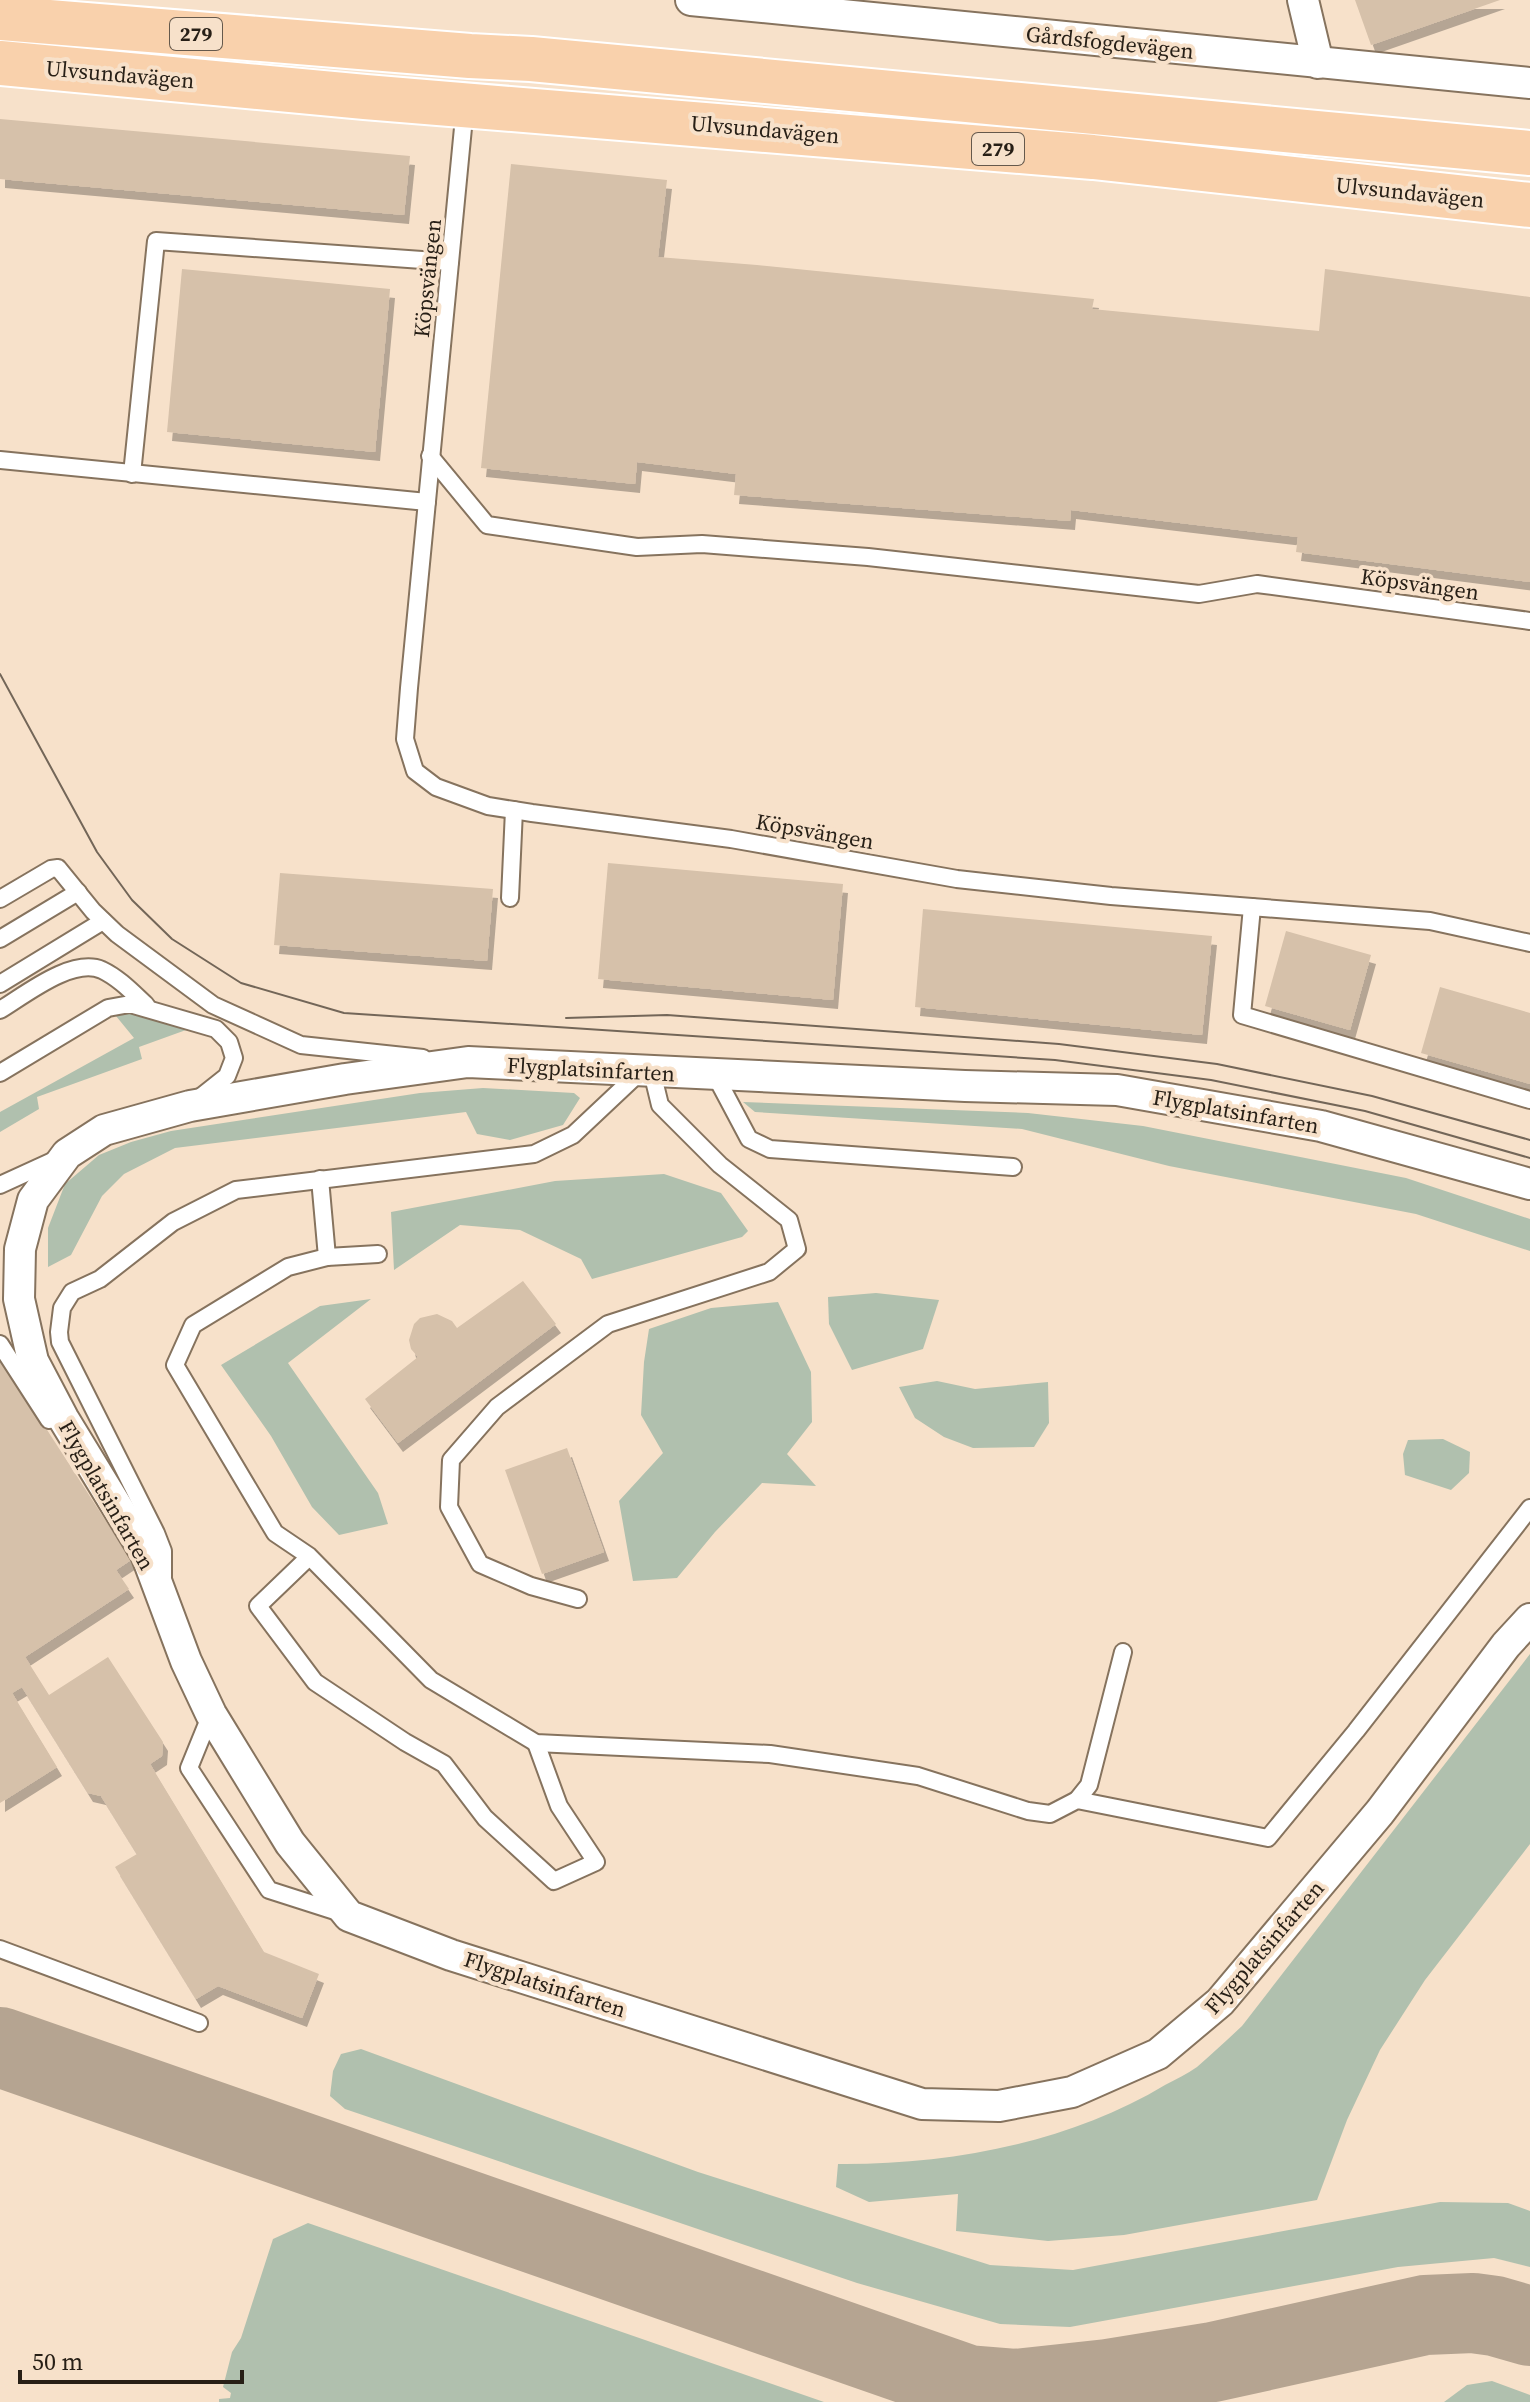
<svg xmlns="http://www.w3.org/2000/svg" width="1530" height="2402" font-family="'Source Serif 4',serif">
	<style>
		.green { fill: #b0c0ae }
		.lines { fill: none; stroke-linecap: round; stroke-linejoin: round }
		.taxiway { stroke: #b5a491; stroke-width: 80 }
		.building { fill: #d6c1aa; filter: url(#shadow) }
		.service-casing { stroke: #86735e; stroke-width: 20 }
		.minor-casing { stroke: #86735e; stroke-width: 34 }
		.primary-casing { stroke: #fff; stroke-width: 48 }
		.service { stroke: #fff; stroke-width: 16 }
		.minor { stroke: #fff; stroke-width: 30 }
		.primary { stroke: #f9d1ac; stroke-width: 44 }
		.tram { stroke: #736658; stroke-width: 2 }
		.labels { text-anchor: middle; stroke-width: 8; stroke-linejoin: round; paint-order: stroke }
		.shield { fill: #f7e1ca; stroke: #65594c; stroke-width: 2 }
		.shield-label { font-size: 20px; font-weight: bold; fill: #271f16 }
		.street-label { font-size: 22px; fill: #271f16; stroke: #f7e1ca }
	</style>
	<defs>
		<filter id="shadow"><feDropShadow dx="5" dy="9" stdDeviation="0" flood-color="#0004"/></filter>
	</defs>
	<rect width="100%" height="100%" fill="#f7e1ca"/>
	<g class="green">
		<path d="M128,1011L186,1030L139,1047L142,1059L37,1097L39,1109L0,1132V1112L134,1038L116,1016Z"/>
		<path d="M483,1088L574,1093L580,1098L563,1125L510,1140L477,1134L466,1112L175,1148L124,1174L102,1196L71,1255L48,1267V1228L65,1184L99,1155L131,1142L171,1131L420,1093Z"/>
		<path d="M743,1102L1028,1113L1143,1126L1406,1178L1530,1219V1251L1416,1214L1169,1166L1022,1129L755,1112Z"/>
		<path d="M664,1174L721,1193L748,1231L742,1237L592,1279L581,1259L520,1230L460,1225L394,1270L391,1212L555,1181Z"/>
		<path d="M876,1293L939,1300L923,1349L852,1370L829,1324L828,1297Z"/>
		<path d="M371,1299L288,1363L378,1493L388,1524L339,1535L312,1507L271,1436L221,1365L320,1306Z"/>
		<path d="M778,1302L811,1372L812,1422L787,1454L816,1486L762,1483L715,1532L677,1578L633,1581L619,1501L663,1453L641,1415L644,1362L649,1329L711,1308Z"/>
		<path d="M937,1381L975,1389L1048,1382L1049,1423L1034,1447L973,1448L944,1437L915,1418L899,1387Z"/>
		<path d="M1443,1439L1470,1452L1469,1473L1451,1490L1405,1475L1403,1454L1408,1440Z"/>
		<path d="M1530,1654V1844L1425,1980L1380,2050L1347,2120L1317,2200L1124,2235L1048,2241L956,2231L958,2194L869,2202L836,2187L838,2164C949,2165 1069,2143 1165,2085C1176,2079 1187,2074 1197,2067C1212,2054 1227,2040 1242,2026Z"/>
		<path d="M361,2049L698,2172L990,2265L1073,2270L1440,2202L1508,2203L1530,2211V2267L1494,2258L1398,2267L1070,2327L1000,2324L857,2283L345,2109L330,2096L333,2071L341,2054Z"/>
		<path d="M308,2223L824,2402H219V2399L230,2398L231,2393L223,2387L232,2352L241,2338L273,2239Z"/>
		<path d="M1492,2381L1530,2395V2402H1444L1467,2385Z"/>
	</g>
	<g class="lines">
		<path class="taxiway" d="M0,2047L968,2385L1015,2389L1108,2379L1213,2362L1425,2315L1473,2313L1495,2316L1530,2326"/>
	</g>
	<g class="building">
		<path d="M1355,0H1500L1371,45Z"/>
		<path d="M0,119L410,156L404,215L0,179Z"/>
		<path d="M511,164L667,180L658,257L757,265L1094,299L1092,309L1319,331L1325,269L1530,297V582L1296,552L1298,537L1071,510L1070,521L734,495L736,474L637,462L635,484L481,468Z"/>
		<path d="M182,269L390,289L375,452L167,432Z"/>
		<path d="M608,863L843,884L833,1000L598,979Z"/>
		<path d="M280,873L493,889L487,961L274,945Z"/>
		<path d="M923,909L1212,936L1202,1035L915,1007Z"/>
		<path d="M1286,931L1371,955L1350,1030L1265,1006Z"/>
		<path d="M1440,987L1530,1013V1084L1421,1053Z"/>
		<path d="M523,1281L556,1324L398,1443L365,1399L418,1357L411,1349L409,1340L414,1324L420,1318L437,1314L452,1321L457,1328Z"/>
		<path d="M0,1357L131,1560L116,1570L129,1589L25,1657L49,1695L108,1657L163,1742L162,1756L150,1764L264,1952L319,1974L302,2018L218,1986L196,1999L115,1867L137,1854L101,1796L88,1793L22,1687L12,1693L57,1767L0,1803Z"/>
		<path d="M567,1448L604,1552L542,1574L505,1470Z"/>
	</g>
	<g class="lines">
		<g class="service-casing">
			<g id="service">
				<path d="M465,107L409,688L405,739L415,771L436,787L488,806L532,813L731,839L957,879L1111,896L1430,921L1530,943"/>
				<path d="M430,456L487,525L637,547L702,544L868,557L1199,594L1257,584L1530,621"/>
				<path d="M0,460L427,502"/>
				<path d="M132,474L156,241L450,262"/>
				<path d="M510,898L514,810"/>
				<path d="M0,899L51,869L58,868L93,911L117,934L213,1005L301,1045L423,1058"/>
				<path d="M1252,907L1242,1015L1530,1100"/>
				<path d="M0,939L78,892"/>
				<path d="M0,984L103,921"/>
				<path d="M0,1010C25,995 72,957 102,970C119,978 133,993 146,1005"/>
				<path d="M0,1073L108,1008L130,1004L216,1029L229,1042L234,1058L227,1076L198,1099"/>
				<path d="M715,1075L749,1139L770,1149L1013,1167"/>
				<path d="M320,1179L327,1257L288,1267L193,1325L175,1365L275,1533L309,1556L431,1680L536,1743L770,1754L918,1776L1028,1811L1050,1814L1077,1800L1268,1838L1356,1731L1530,1508"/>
				<path d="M0,1185L59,1158"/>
				<path d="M327,1257L378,1254"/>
				<path d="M0,1344L49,1420"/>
				<path d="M309,1557L258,1606L315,1682L405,1742L444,1764L485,1818L554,1881L596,1862L559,1806L536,1743"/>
				<path d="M163,1577V1551L156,1533L60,1342L59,1332L62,1308L72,1292L100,1279L173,1222L236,1190L534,1154L573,1135L640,1072"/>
				<path d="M578,1599L531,1586L480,1564L449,1507L451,1460L497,1407L608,1324L769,1272L797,1249L789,1220L720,1165L660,1105L652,1072"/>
				<path d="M211,1714L189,1768L269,1890L344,1914"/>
				<path d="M1077,1800L1089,1785L1123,1652"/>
				<path d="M0,1949L199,2023"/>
			</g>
		</g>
		<g class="minor-casing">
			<g id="minor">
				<path d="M691,0L1530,83"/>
				<path d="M1303,0L1318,63"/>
				<path d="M1530,1184L1321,1126L1117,1090L965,1086L468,1062L345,1079L190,1106L104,1130L67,1154L33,1200L20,1249L19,1299L33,1361L63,1418L146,1554L186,1661L211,1714L290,1843L349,1916L451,1955L922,2104L999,2106L1072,2092L1158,2054L1220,2002L1380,1812L1506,1645L1530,1619"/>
			</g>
		</g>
		<g class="primary-casing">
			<g id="primary">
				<path d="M0,18L470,56L531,59L1530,153"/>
				<path d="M0,63L365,97L1093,157L1530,205"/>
			</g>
		</g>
		<use href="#service" class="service"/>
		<use href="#minor" class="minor"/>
		<use href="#primary" class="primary"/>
		<g class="tram">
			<path d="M0,674L97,852L132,900L172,939L241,983L344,1013L1055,1060L1211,1080L1365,1111L1530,1158"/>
			<path d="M566,1018L667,1015L1059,1044L1217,1064L1372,1096L1530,1140"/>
		</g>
	</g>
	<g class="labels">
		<g class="shield">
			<rect x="170" y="18" width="52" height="32" rx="6"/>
			<rect x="972" y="133" width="52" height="32" rx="6"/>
		</g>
		<g class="shield-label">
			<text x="196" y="41">279</text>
			<text x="998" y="156">279</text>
		</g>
		<g class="street-label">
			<text transform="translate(1110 42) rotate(6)" y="8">Gårdsfogdevägen</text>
			<text transform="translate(120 74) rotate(5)" y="8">Ulvsundavägen</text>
			<text transform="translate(765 129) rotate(5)" y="8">Ulvsundavägen</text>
			<text transform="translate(1410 192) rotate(6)" y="8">Ulvsundavägen</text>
			<text transform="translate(427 278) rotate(-84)" y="8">Köpsvängen</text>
			<text transform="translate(1420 584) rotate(8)" y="8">Köpsvängen</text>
			<text transform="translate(815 831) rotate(10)" y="8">Köpsvängen</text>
			<text transform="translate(591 1069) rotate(3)" y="8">Flygplatsinfarten</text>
			<text transform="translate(1236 1111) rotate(10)" y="8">Flygplatsinfarten</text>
			<text transform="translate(107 1495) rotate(60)" y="8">Flygplatsinfarten</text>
			<text transform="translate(1264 1947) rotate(-49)" y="8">Flygplatsinfarten</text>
			<text transform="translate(545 1984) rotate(18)" y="8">Flygplatsinfarten</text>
		</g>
	</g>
	<path d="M20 2370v12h222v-12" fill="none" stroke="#271f16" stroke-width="4"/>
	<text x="32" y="2370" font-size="24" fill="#271f16" stroke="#f7e1ca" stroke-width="6" paint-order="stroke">50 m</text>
</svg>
